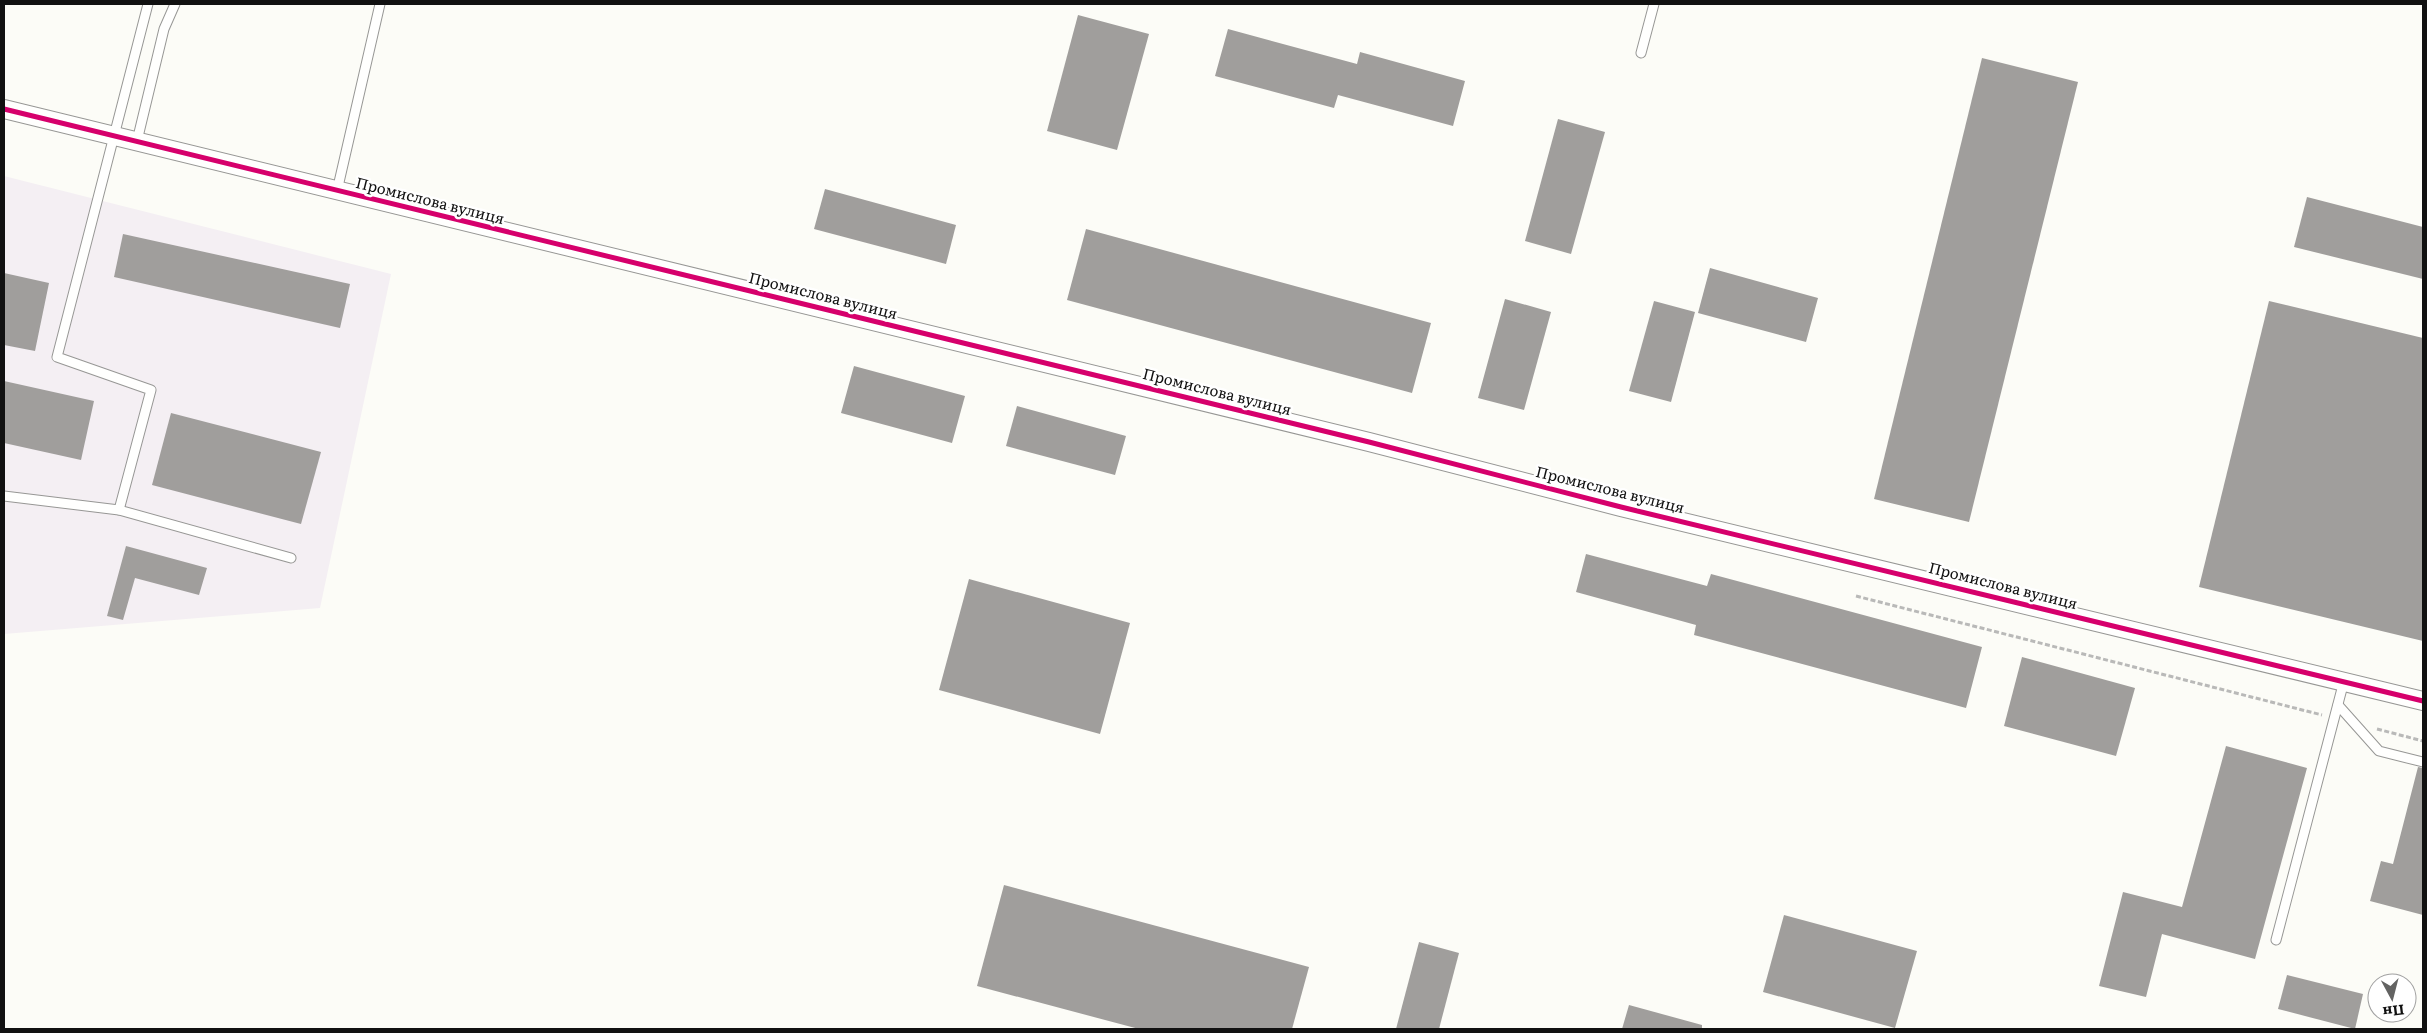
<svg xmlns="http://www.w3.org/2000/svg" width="2427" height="1033" font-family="Literata,serif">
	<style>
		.industrial { fill: #f4eff3 }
		.building { fill: #a09e9c }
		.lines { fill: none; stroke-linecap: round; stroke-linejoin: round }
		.lane-casing { stroke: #979795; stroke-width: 11 }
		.street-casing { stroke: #979795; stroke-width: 20 }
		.path { stroke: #b9b9b8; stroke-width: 3; stroke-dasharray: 5 2.5; stroke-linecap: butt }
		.lane { stroke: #fffffe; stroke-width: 9 }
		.street { stroke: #fffffe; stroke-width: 18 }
		.cycleway-casing { stroke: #fff; stroke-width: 8 }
		.cycleway { stroke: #d6006c; stroke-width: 5 }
		.labels { text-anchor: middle; stroke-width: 5; stroke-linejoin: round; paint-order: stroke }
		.street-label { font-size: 15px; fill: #111; stroke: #fff }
	</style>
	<rect width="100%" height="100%" fill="#fcfcf7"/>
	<path class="industrial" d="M4,176L391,274L320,608L4,634Z"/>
	<g class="building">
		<path d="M1078,15L1149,34L1117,150L1047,131Z"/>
		<path d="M1228,29L1357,64L1360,52L1465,81L1453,126L1338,95L1334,108L1215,76Z"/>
		<path d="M1982,58L2078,82L1969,522L1874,499Z"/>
		<path d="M1558,119L1605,132L1571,254L1525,241Z"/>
		<path d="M825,189L956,225L946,264L814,229Z"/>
		<path d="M2307,197L2423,227V279L2294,247Z"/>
		<path d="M1086,229L1431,323L1412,393L1067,300Z"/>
		<path d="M123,234L350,284L340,328L114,277Z"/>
		<path d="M1710,268L1818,298L1806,342L1698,313Z"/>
		<path d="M4,273L49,283L35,351L4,345Z"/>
		<path d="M1505,299L1551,312L1524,410L1478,398Z"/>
		<path d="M1654,301L1695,312L1671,402L1629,391Z"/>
		<path d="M2269,301L2423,338V641L2199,587Z"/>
		<path d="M854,366L965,396L952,443L841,413Z"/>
		<path d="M4,381L94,401L81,460L4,443Z"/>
		<path d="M1017,406L1126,436L1115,475L1006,446Z"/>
		<path d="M171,413L321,452L301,524L152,485Z"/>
		<path d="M126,546L207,568L199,595L135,578L123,620L107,616Z"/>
		<path d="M1586,554L1707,586L1711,574L1982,647L1966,708L1694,635L1696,625L1576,592Z"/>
		<path d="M969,579L1130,623L1100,734L939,690Z"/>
		<path d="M2022,657L2135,688L2116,756L2004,726Z"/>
		<path d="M2226,746L2307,768L2255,959L2162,934L2146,997L2099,986L2123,892L2182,907Z"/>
		<path d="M2418,767L2423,768V915L2370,901L2381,861L2393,864Z"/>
		<path d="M1004,885L1309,967L1292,1029H1139L977,986Z"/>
		<path d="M1784,915L1917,951L1895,1028L1763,992Z"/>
		<path d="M1419,942L1459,953L1439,1029H1396Z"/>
		<path d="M2287,975L2363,994L2355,1029L2278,1009Z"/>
		<path d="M1629,1005L1702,1025V1029H1622Z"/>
	</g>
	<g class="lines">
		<g class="lane-casing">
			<g id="lane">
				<path d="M1641,53L1654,4"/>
				<path d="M137,141L164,29L175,4"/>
				<path d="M337,191L380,4"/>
				<path d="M4,496L119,510L291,558"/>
				<path d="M119,510L151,390L57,357L148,4"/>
				<path d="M2338,705L2379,751L2423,762"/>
				<path d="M2276,940L2344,681"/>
			</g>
		</g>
		<g class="street-casing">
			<path id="street" d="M4,109L1369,442L1621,507L2423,701"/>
		</g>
		<g class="path">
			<path d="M1856,596L2322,715"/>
			<path d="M2377,729L2423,741"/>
		</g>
		<use href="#lane" class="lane"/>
		<use href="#street" class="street"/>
		<g class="cycleway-casing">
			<path id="cycleway" d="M4,109L1369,442L1621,507L2423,701"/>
		</g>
		<use href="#cycleway" class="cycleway"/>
	</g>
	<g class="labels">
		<g class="street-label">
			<text transform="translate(430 201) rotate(14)" y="5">Промислова вулиця</text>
			<text transform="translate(823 296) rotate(14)" y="5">Промислова вулиця</text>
			<text transform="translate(1217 392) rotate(14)" y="5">Промислова вулиця</text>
			<text transform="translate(1610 490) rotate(14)" y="5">Промислова вулиця</text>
			<text transform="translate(2003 586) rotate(14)" y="5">Промислова вулиця</text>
		</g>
	</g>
	<rect width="2427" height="1033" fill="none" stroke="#111111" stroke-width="10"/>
	<g transform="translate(2392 998) rotate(173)"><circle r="24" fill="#ffffff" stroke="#a0a0a0"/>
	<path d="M0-4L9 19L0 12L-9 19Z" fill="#636362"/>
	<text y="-8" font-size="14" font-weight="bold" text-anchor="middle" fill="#111111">Пн</text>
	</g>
</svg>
